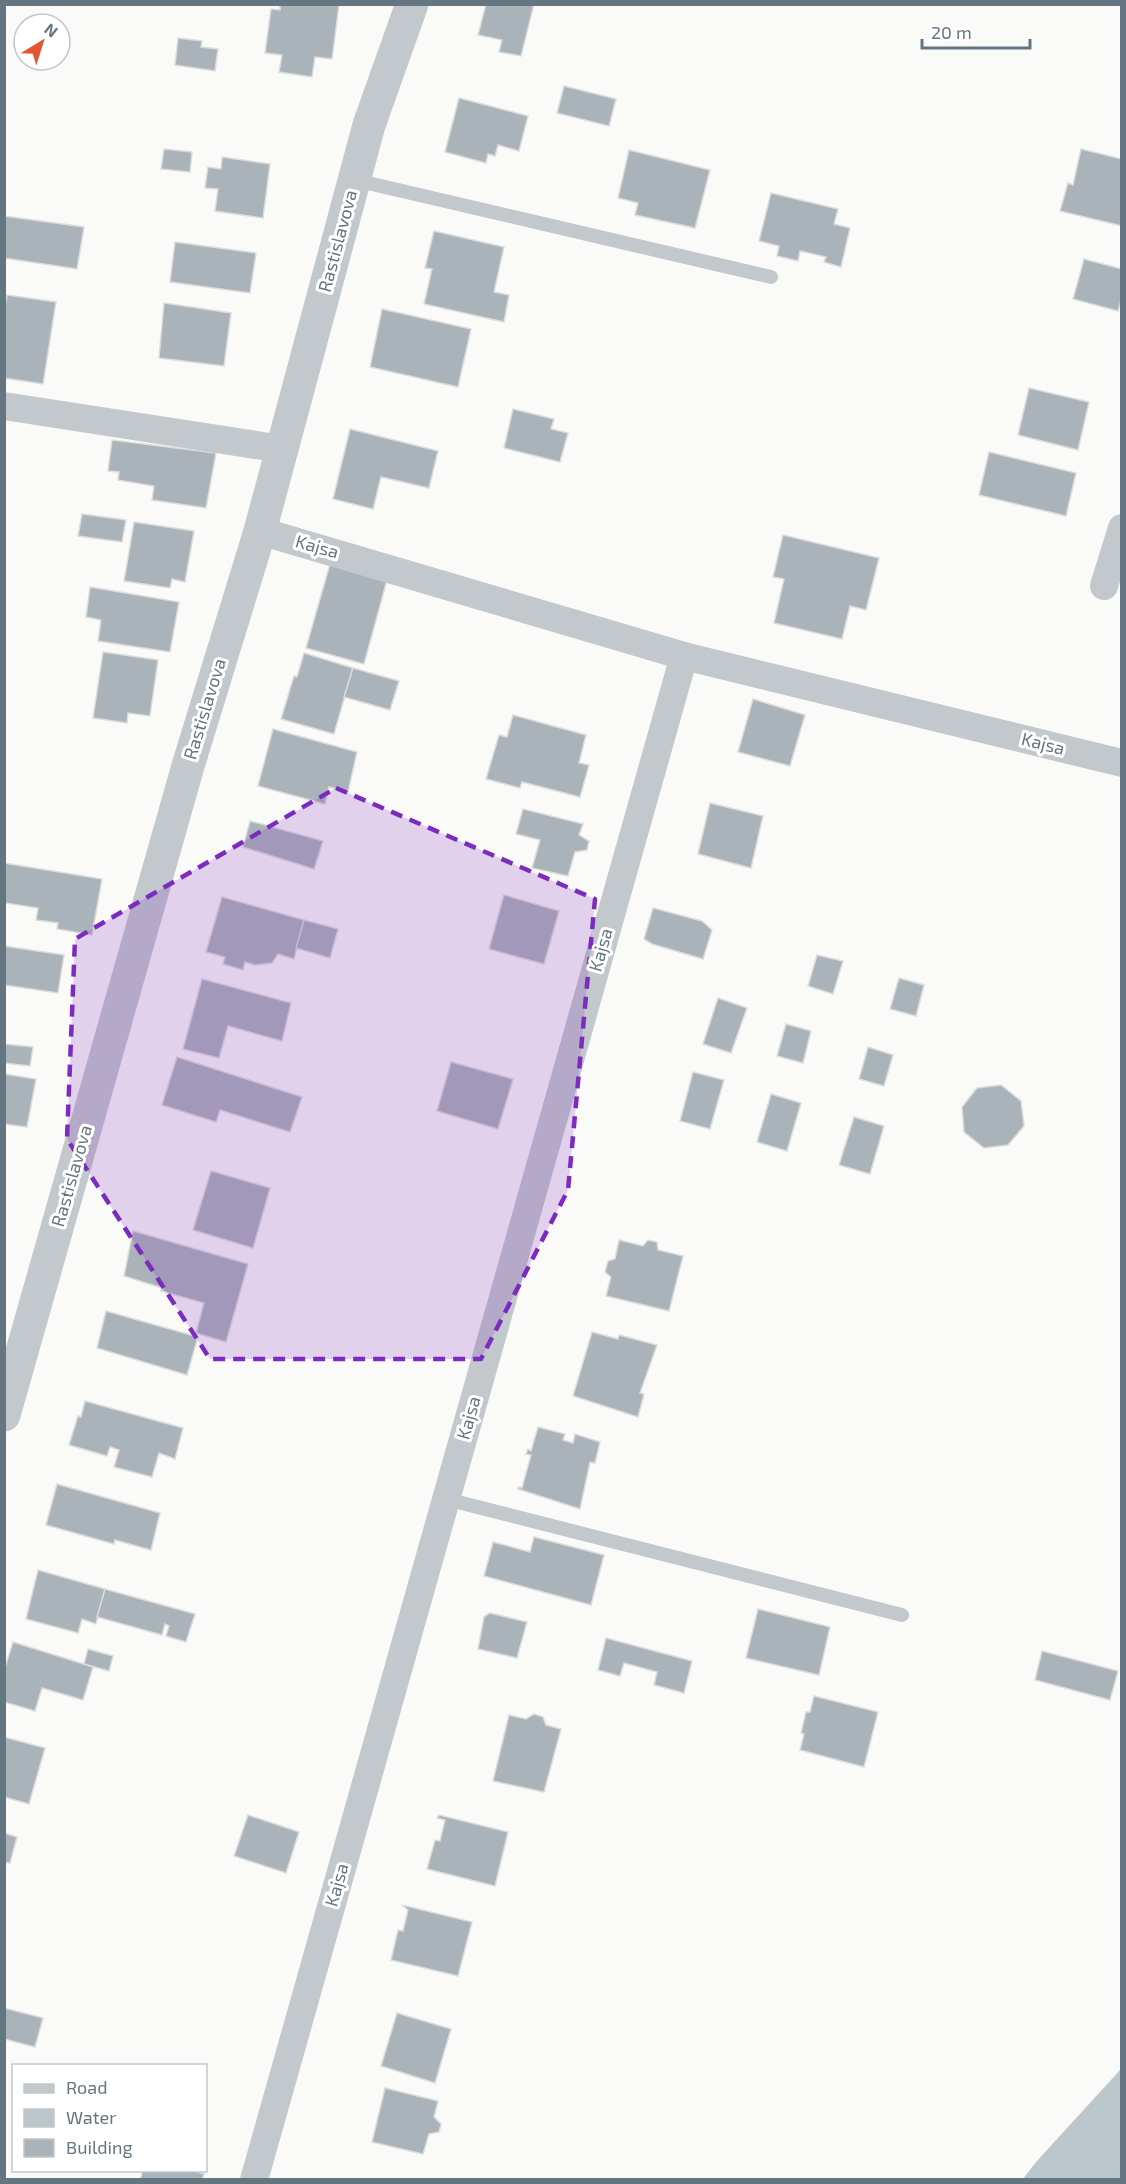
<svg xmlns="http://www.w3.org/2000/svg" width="1126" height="2184" font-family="'Exo 2',sans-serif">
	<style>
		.water { fill: #bbc7cb }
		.building { fill: #aab3b9; stroke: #dcdcda; stroke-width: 1.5 }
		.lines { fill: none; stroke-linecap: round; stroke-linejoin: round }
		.service { stroke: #c3c8cc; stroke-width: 14 }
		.minor { stroke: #c3c8cc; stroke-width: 28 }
		.tertiary { stroke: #c3c8cc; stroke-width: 33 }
		.marked { fill: #7b2cbf; fill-opacity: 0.2; stroke: #7b2cbf; stroke-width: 4.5; stroke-dasharray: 12 8; stroke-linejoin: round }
		.labels { text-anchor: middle; stroke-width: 6; stroke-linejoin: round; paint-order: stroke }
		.street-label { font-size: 18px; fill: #657683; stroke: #fff }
	</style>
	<rect width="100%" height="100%" fill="#fafaf8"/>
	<path class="water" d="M1121,2069V2179H1023L1036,2162Z"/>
	<g class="building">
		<path d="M280,4L339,5L332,59L315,57L312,77L279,72L282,55L265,53L271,9L280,10Z"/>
		<path d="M486,4H534L521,56L499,52L502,40L478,35Z"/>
		<path d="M178,38L202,41L201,47L218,49L215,71L175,65Z"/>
		<path d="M564,86L616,99L609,126L557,113Z"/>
		<path d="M459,98L528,116L519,151L498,145L495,156L488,154L486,163L445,152Z"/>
		<path d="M164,149L192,152L190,172L161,169Z"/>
		<path d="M1081,149L1122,159V226L1060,211L1068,183L1073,185Z"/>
		<path d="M629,150L710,170L695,228L635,215L638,203L618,198Z"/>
		<path d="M222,157L270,164L263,218L215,211L218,189L205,188L208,167L221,169Z"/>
		<path d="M771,193L838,209L834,224L850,228L841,267L824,262L826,257L800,251L798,261L777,256L779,246L759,241Z"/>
		<path d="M4,216L84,227L77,269L4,258Z"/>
		<path d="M434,231L504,247L494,292L509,295L504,322L424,304L432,269L425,268Z"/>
		<path d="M175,242L256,253L250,293L170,282Z"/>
		<path d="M1084,259L1122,269V297L1118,311L1073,299Z"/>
		<path d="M7,295L56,302L43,384L4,378V311Z"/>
		<path d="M164,303L231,313L224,366L159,358Z"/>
		<path d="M382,309L471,329L458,387L370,367Z"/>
		<path d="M1029,388L1089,402L1078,450L1018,435Z"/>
		<path d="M513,409L554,419L551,429L568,433L560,462L504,448Z"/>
		<path d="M350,429L438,451L429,488L381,477L373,509L333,499Z"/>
		<path d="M112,440L216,453L206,508L152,500L154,486L118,480L119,472L108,471Z"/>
		<path d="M989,452L1076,473L1066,516L979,495Z"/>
		<path d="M82,514L126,520L122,542L78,536Z"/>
		<path d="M134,522L194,531L185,582L172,579L170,588L124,581Z"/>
		<path d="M783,535L879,558L866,610L850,606L842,639L774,623L784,579L773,577Z"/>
		<path d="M330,564L387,580L364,664L306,648Z"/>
		<path d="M90,587L179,602L170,652L98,641L101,620L86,617Z"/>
		<path d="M103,652L158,660L150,716L128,713L127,723L93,718Z"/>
		<path d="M304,653L353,668L334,734L281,719L294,676L297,677Z"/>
		<path d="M353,668L399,681L390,710L344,697Z"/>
		<path d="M753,699L805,715L790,766L738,752Z"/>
		<path d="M513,715L586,735L579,763L589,765L580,797L522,782L520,788L486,779L499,735L507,737Z"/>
		<path d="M273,729L357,752L348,792L329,787L325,804L258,786Z"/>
		<path d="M710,803L763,816L751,868L698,854Z"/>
		<path d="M523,809L583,824L579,835L589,841L587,850L575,852L568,876L532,868L540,840L516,834Z"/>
		<path d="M250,821L323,841L314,869L243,847Z"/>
		<path d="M4,863L102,879L92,935L57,929L58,923L36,920L38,908L6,903L4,910Z"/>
		<path d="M504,895L559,911L544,964L489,949Z"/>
		<path d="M222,897L304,920L294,959L278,954L272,963L255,965L245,962L243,970L223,964L225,957L206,952Z"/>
		<path d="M653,908L702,921L712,930L703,959L652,944L644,939Z"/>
		<path d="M304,920L338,929L330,958L296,948Z"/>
		<path d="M4,946L64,955L58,993L4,985Z"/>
		<path d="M817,955L843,961L833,994L808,986Z"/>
		<path d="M899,978L924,985L916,1016L890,1009Z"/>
		<path d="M202,979L291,1003L282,1041L228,1026L219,1058L183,1049Z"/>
		<path d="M718,998L747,1008L731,1053L703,1044Z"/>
		<path d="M786,1024L811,1031L803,1063L777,1056Z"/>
		<path d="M4,1044L33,1047L30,1066L4,1063Z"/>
		<path d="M868,1047L893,1055L884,1086L859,1079Z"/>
		<path d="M177,1057L302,1097L290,1132L220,1110L216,1122L162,1105Z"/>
		<path d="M451,1062L513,1079L498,1129L437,1111Z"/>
		<path d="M693,1072L724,1080L710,1129L680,1121Z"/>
		<path d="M4,1074L36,1079L27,1127L4,1124Z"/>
		<path d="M1001,1085L1021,1101L1024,1126L1008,1145L984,1148L964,1132L962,1107L977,1088Z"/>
		<path d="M771,1094L801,1103L787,1151L757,1142Z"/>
		<path d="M854,1117L884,1126L870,1174L839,1165Z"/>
		<path d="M211,1171L270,1188L253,1248L193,1230Z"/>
		<path d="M133,1231L248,1264L226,1342L196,1333L204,1303L161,1291L162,1288L124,1276Z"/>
		<path d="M619,1240L643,1246L648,1240L657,1242L658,1250L683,1256L669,1311L606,1296L611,1277L605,1272L608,1261L615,1259Z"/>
		<path d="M106,1311L198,1337L187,1375L97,1348Z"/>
		<path d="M592,1332L618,1339L619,1335L657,1345L640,1393L644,1394L638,1417L573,1396Z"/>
		<path d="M85,1401L183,1428L175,1459L159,1453L152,1477L114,1467L119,1450L110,1447L107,1456L69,1445L78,1416L81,1417Z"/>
		<path d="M538,1427L565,1434L563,1440L573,1443L575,1434L600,1442L595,1463L590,1462L580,1509L518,1489L519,1487L522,1488L531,1455L526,1454L528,1449L531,1451Z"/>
		<path d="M57,1484L160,1513L151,1550L115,1540L114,1544L46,1525Z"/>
		<path d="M534,1537L604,1555L591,1605L484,1576L493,1542L530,1552Z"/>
		<path d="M38,1570L105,1589L96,1624L82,1619L78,1633L26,1619Z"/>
		<path d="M105,1589L195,1614L186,1642L166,1636L169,1626L165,1624L162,1635L97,1617Z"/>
		<path d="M758,1609L830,1627L819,1675L746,1658Z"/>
		<path d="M490,1613L527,1622L517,1658L478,1649L484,1617Z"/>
		<path d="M606,1638L692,1661L684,1693L654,1685L657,1672L624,1663L620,1676L598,1670Z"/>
		<path d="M13,1642L93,1667L83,1700L42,1688L35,1711L4,1702V1671Z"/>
		<path d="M88,1649L113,1656L109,1671L84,1664Z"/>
		<path d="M1042,1651L1118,1671L1110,1700L1035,1680Z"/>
		<path d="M814,1696L878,1712L864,1767L800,1750L804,1734L801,1733L806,1712H810Z"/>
		<path d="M534,1714L543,1717L546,1725L561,1729L544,1792L493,1781L509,1715L526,1719Z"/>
		<path d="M4,1737L45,1748L29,1804L4,1797Z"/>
		<path d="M248,1815L299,1832L286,1873L234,1856Z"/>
		<path d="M439,1815L508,1832L495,1886L427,1869L435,1840L440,1841L445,1820L437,1818Z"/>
		<path d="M4,1833L17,1837L10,1863L4,1862Z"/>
		<path d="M402,1905L472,1922L458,1976L391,1960L398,1930L403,1931L408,1910Z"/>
		<path d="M4,2008L43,2018L35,2047L4,2039Z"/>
		<path d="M397,2013L451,2029L435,2083L381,2066Z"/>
		<path d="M385,2088L438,2101L434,2117L441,2124L439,2132L429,2134L423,2154L372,2142Z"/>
		<path d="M143,2170H191L204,2174L202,2180H140Z"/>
	</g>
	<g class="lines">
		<g class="service">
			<path d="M355,180L771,277"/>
			<path d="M446,1499L902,1615"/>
		</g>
		<g class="minor">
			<path d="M4,406L282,449"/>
			<path d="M260,531L684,656L1122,763"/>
			<path d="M1104,586L1122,528"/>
			<path d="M254,2180L684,656"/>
		</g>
		<path class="tertiary" d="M4,1415L188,766L260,531L369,125L412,4"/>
	</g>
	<path class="marked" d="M336,788L595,899L568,1190L481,1359H210L67,1139L75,939Z"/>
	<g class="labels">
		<g class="street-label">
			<text transform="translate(338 241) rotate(-75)" y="6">Rastislavova</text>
			<text transform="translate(317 547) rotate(16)" y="6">Kajsa</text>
			<text transform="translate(205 709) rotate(-73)" y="6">Rastislavova</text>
			<text transform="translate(1043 744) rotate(14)" y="6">Kajsa</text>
			<text transform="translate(601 950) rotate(-74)" y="6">Kajsa</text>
			<text transform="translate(72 1176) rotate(-74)" y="6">Rastislavova</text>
			<text transform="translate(469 1418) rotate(-74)" y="6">Kajsa</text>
			<text transform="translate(337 1885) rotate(-74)" y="6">Kajsa</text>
		</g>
	</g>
	<rect width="1126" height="2184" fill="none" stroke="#657683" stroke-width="12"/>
	<rect x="12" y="2064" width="195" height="108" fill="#ffffff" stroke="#c1c8cd" stroke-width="1.5"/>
	<rect x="24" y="2084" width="30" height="9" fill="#c3c8cc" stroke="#c1c8cd" stroke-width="1.5"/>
	<text x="66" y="2094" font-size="18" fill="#657683">Road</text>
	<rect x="24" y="2109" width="30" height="18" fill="#bbc7cb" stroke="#c1c8cd" stroke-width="1.5"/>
	<text x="66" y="2124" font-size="18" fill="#657683">Water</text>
	<rect x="24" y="2139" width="30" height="18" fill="#aab3b9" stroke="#c1c8cd" stroke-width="1.5"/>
	<text x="66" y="2154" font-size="18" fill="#657683">Building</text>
	<g transform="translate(42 42) rotate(38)"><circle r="28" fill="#ffffff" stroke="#c1c8cd" stroke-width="1.5"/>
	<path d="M0-4.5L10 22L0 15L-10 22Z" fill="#e4572e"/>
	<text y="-9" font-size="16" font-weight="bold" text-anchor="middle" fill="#657683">N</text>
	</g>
	<path d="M922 39v9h108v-9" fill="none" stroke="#657683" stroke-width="3"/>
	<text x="931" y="39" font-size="18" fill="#657683" stroke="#ffffff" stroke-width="4.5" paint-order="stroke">20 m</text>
</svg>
